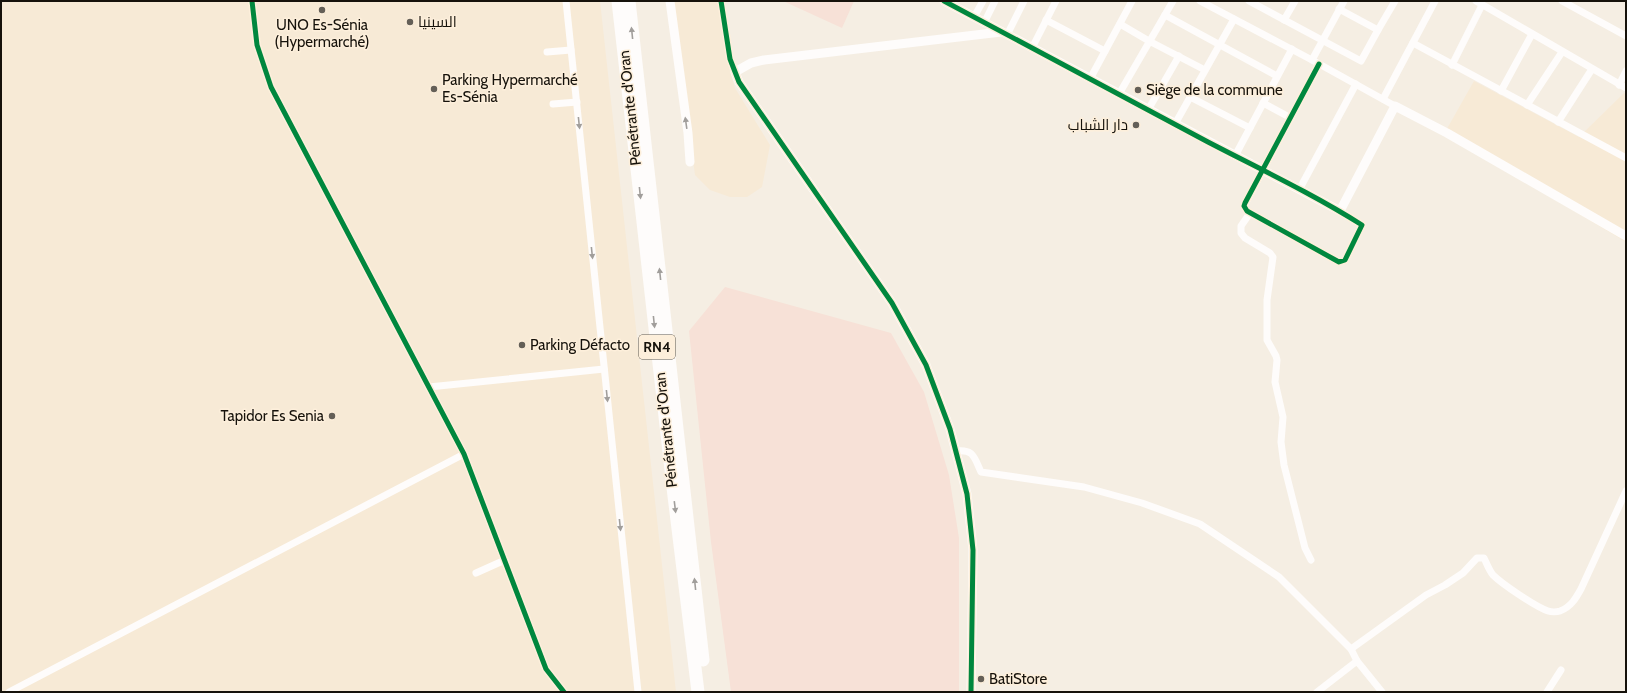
<svg xmlns="http://www.w3.org/2000/svg" width="1627" height="693" font-family="Cabin,Cairo,sans-serif">
	<style>
		.built { fill: #f7ead6 }
		.green { fill: #f7e1d7 }
		.lines { fill: none; stroke-linecap: round; stroke-linejoin: round }
		.minor { stroke: #fefcfb; stroke-width: 7 }
		.tertiary { stroke: #fefcfb; stroke-width: 9 }
		.motorway { stroke: #fefcfb; stroke-width: 13 }
		.cycleway-casing { stroke: #fdefdb; stroke-width: 8 }
		.cycleway { stroke: #00873e; stroke-width: 5 }
		.oneway { fill: #a19e9b }
		.poi-dot { fill: #645f57; stroke: #fdefdb; stroke-width: 1.5 }
		.labels { text-anchor: middle; stroke-width: 3; stroke-linejoin: round; paint-order: stroke }
		.shield { fill: #fdefdb; stroke: #5b5449; stroke-width: 1 }
		.shield-label { font-size: 14px; font-weight: bold; fill: #16120b }
		.poi-label { font-size: 15px; fill: #16120b; stroke: #fdefdb; text-anchor: start }
		.street-label { font-size: 15px; fill: #16120b; stroke: #fdefdb }
	</style>
	<rect width="100%" height="100%" fill="#f5eee3"/>
	<g class="built">
		<path d="M1,1H600L676,692H1Z"/>
		<path d="M672,1H723L728,64L735,88L770,145L762,187L747,197H730L710,190L695,175Z"/>
		<path d="M1474,81L1579,137L1624,93L1626,94V242L1444,134Z"/>
	</g>
	<g class="green">
		<path d="M783,1H854L842,28Z"/>
		<path d="M725,287L891,333L924,392L949,475L959,538V692H731L711,542L689,331Z"/>
	</g>
	<g class="lines">
		<g class="minor">
			<path d="M252,1L257,45L271,87L464,454L546,669L564,692"/>
			<path d="M566,1L638,692"/>
			<path d="M721,1L730,59L735,72"/>
			<path d="M1200,1L1312,60L1395,106"/>
			<path d="M1249,1L1361,61L1378,30"/>
			<path d="M1476,1L1626,88"/>
			<path d="M1562,1L1626,36"/>
			<path d="M1339,9L1378,30L1395,1"/>
			<path d="M1165,15L1277,76"/>
			<path d="M974,17L983,1"/>
			<path d="M1046,20L1105,51"/>
			<path d="M1284,20L1295,1"/>
			<path d="M984,23L995,1"/>
			<path d="M1120,24L1149,41L1205,70"/>
			<path d="M1007,35L1024,1"/>
			<path d="M1413,43L1626,158"/>
			<path d="M1032,48L1056,1"/>
			<path d="M547,52L571,50"/>
			<path d="M1312,60L1344,1"/>
			<path d="M1319,64L1244,206L1247,211L1339,262L1345,260L1362,225L1340,211"/>
			<path d="M1452,65L1482,5"/>
			<path d="M1090,79L1132,1"/>
			<path d="M1619,85L1626,71"/>
			<path d="M1501,91L1532,34"/>
			<path d="M1119,94L1173,1"/>
			<path d="M1190,97L1250,128"/>
			<path d="M1383,99L1435,1"/>
			<path d="M1263,103L1291,118"/>
			<path d="M553,104L577,102"/>
			<path d="M1527,105L1562,52"/>
			<path d="M1148,110L1179,56"/>
			<path d="M1558,122L1592,69"/>
			<path d="M1175,124L1234,19"/>
			<path d="M1235,156L1292,49"/>
			<path d="M1299,190L1356,84"/>
			<path d="M1250,213L1241,226V233L1245,238L1270,253L1273,257L1267,300V340L1276,356L1277,360L1275,382L1283,417L1281,442L1284,465L1305,548L1311,560"/>
			<path d="M429,387L604,369"/>
			<path d="M956,451C974,449 974,457 981,472L1084,487L1142,503L1200,524L1279,577L1351,649L1357,661"/>
			<path d="M476,573L505,560"/>
			<path d="M1351,649L1426,595L1445,585L1463,573L1477,558H1484C1487,564 1489,570 1493,575C1502,584 1536,607 1548,611C1551,612 1557,612 1560,611C1571,607 1576,598 1581,589L1626,491"/>
			<path d="M9,692L464,454"/>
			<path d="M1317,692L1357,661L1382,692"/>
			<path d="M1547,692L1561,670"/>
		</g>
		<g class="tertiary">
			<path d="M670,1L688,133L690,162"/>
			<path d="M944,1L1340,211L1395,106L1447,133L1626,236"/>
			<path d="M971,692L973,550L967,494L950,429L926,365L892,303L739,82L735,72L751,63L764,60L1001,32"/>
		</g>
		<g class="motorway">
			<path d="M618,1L674,496L698,692"/>
			<path d="M629,1L703,660"/>
		</g>
		<g class="cycleway-casing">
			<g id="cycleway">
				<path d="M252,1L257,45L271,87L464,454L546,669L564,692"/>
				<path d="M721,1L730,59L739,82L892,303L926,365L950,429L967,494L973,550L971,692"/>
				<path d="M944,1C1032,48 1120,95 1208,142C1260,169 1313,194 1362,225L1345,260L1339,262L1247,211L1244,206L1245,203L1319,64"/>
			</g>
		</g>
		<use href="#cycleway" class="cycleway"/>
	</g>
	<defs><path id="oneway-solid" d="M-6-.8H1V-3.2L6.5 0L1 3.2V.8H-6Z"/></defs>
	<g class="oneway">
		<use href="#oneway-solid" transform="translate(632 33) rotate(-96)"/>
		<use href="#oneway-solid" transform="translate(579 123) rotate(84)"/>
		<use href="#oneway-solid" transform="translate(686 123) rotate(-98)"/>
		<use href="#oneway-solid" transform="translate(640 193) rotate(84)"/>
		<use href="#oneway-solid" transform="translate(592 253) rotate(84)"/>
		<use href="#oneway-solid" transform="translate(660 274) rotate(-96)"/>
		<use href="#oneway-solid" transform="translate(654 322) rotate(84)"/>
		<use href="#oneway-solid" transform="translate(607 396) rotate(84)"/>
		<use href="#oneway-solid" transform="translate(675 507) rotate(83)"/>
		<use href="#oneway-solid" transform="translate(620 525) rotate(84)"/>
		<use href="#oneway-solid" transform="translate(695 584) rotate(-96)"/>
	</g>
	<g class="poi-dot">
		<circle cx="322" cy="10" r="4"/>
		<circle cx="410" cy="22" r="4"/>
		<circle cx="434" cy="89" r="4"/>
		<circle cx="1138" cy="90" r="4"/>
		<circle cx="1136" cy="125" r="4"/>
		<circle cx="522" cy="345" r="4"/>
		<circle cx="332" cy="416" r="4"/>
		<circle cx="981" cy="679" r="4"/>
	</g>
	<g class="labels">
		<rect class="shield" x="639" y="335" width="36" height="24" rx="3"/>
		<g class="shield-label">
			<text x="657" y="352">RN4</text>
		</g>
		<g class="poi-label">
			<text x="418" y="27">السينيا</text>
			<text x="322" y="30" text-anchor="middle">UNO Es-Sénia<tspan x="322" dy="17">(Hypermarché)</tspan></text>
			<text x="442" y="85">Parking Hypermarché<tspan x="442" dy="17">Es-Sénia</tspan></text>
			<text x="1146" y="95">Siège de la commune</text>
			<text x="1128" y="130" text-anchor="end">دار الشباب</text>
			<text x="530" y="350">Parking Défacto</text>
			<text x="324" y="421" text-anchor="end">Tapidor Es Senia</text>
			<text x="989" y="684">BatiStore</text>
		</g>
		<g class="street-label">
			<text transform="translate(630 108) rotate(-96)" y="5">Pénétrante d'Oran</text>
			<text transform="translate(666 430) rotate(-96)" y="5">Pénétrante d'Oran</text>
		</g>
	</g>
	<rect width="1627" height="693" fill="none" stroke="#16120b" stroke-width="4"/>
</svg>
